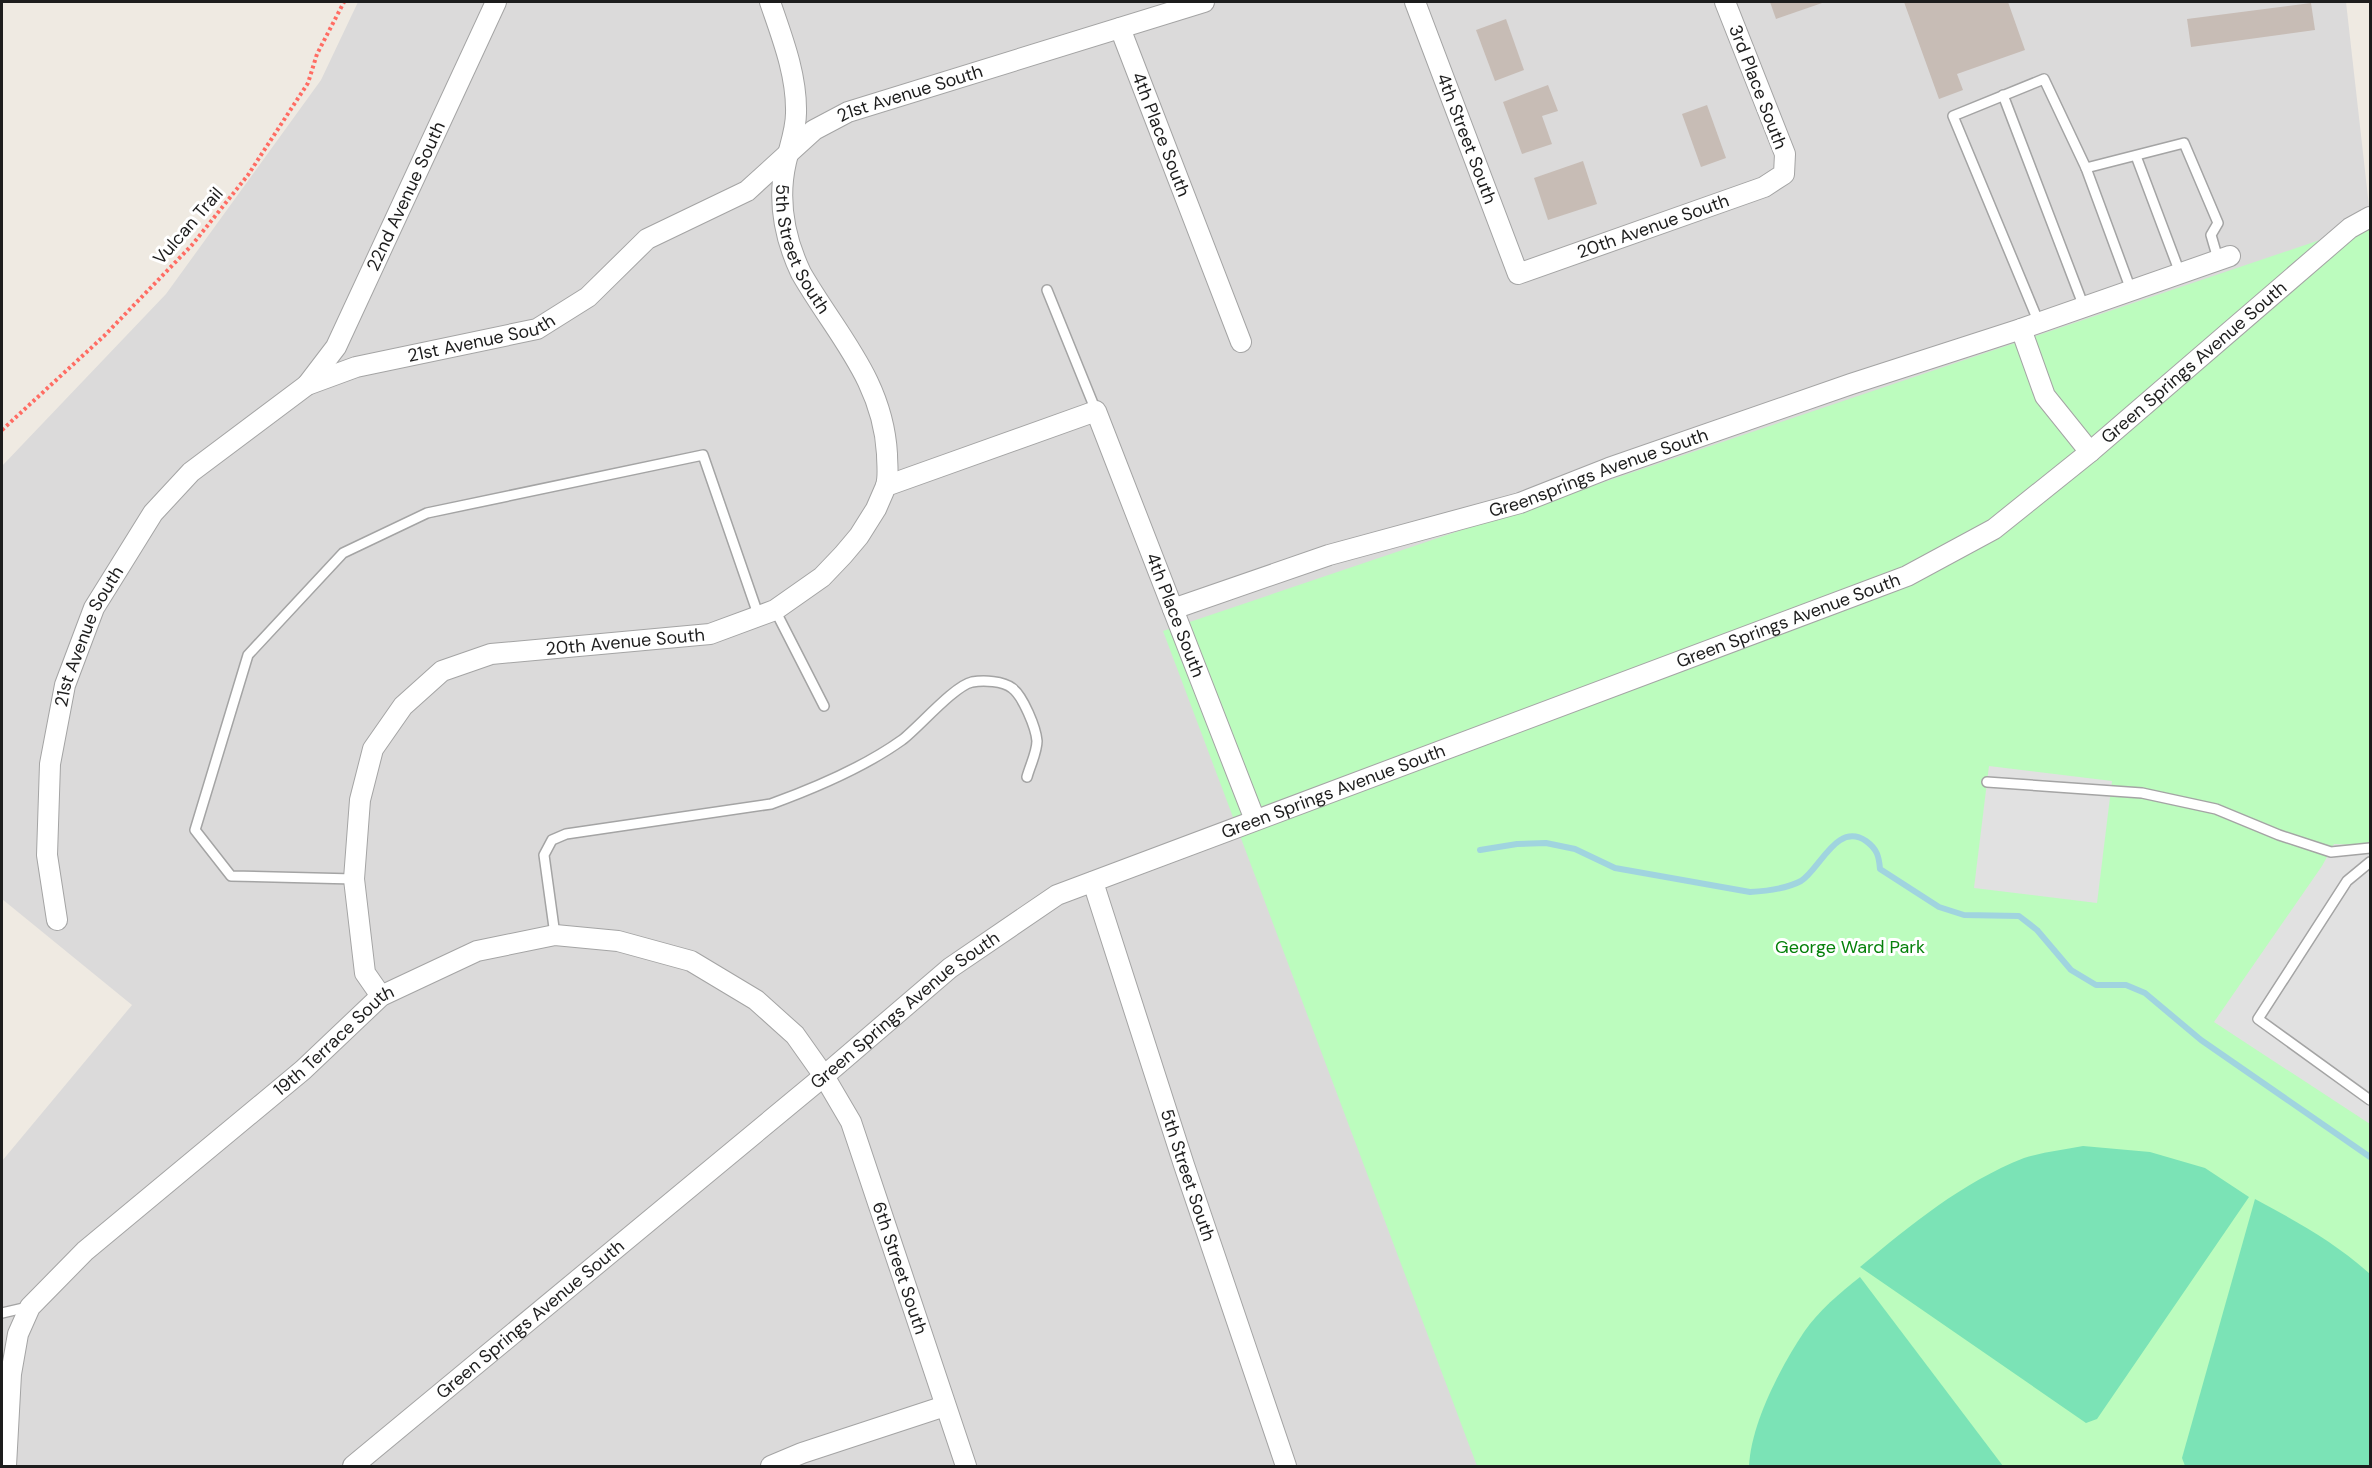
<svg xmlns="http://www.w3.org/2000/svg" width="2372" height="1468" font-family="'DM Sans',sans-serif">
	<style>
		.residential { fill: #dbdada }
		.park { fill: #bcfcbe }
		.pitch { fill: #7be3b6 }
		.parking { fill: #e1e1e1 }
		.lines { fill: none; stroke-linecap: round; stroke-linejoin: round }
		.stream { stroke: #a0d4df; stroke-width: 6 }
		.building { fill: #c7bcb5 }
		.lane-casing { stroke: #a4a4a4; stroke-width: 12 }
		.street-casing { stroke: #a4a4a4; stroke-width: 22 }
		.path { stroke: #ff6c63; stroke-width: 4; stroke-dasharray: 3 3; stroke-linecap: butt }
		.lane { stroke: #fff; stroke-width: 9 }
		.street { stroke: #fff; stroke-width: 20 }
		.labels { text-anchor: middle; stroke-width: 6; stroke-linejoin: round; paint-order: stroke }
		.street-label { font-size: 18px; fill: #1d1d1d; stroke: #fff }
		.park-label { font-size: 18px; fill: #05810a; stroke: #fff }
	</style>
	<rect width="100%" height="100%" fill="#efeae2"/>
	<path class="residential" d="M358,2H2346L2370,215L1477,1466H2V1161L132,1005L2,899V466L166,294L321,80Z"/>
	<path class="park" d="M2370,223V1466H1477L1163,631Z"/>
	<g class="pitch">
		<path d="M2083,1146L2150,1152L2205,1168L2249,1197L2097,1419L2086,1423L1860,1267C1912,1224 1961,1183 2024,1158C2042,1152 2064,1150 2083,1146Z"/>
		<path d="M2255,1199C2296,1221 2336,1243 2370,1274V1466H2185L2182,1458Z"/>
		<path d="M1860,1277L2003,1466H1749C1751,1424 1780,1368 1804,1332C1819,1310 1840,1293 1860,1277Z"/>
	</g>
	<g class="parking">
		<path d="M1989,766L2112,781L2097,903L1974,888Z"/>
		<path d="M2370,842V1124L2214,1022L2322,866L2334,844L2357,845Z"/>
	</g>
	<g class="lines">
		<path class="stream" d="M1480,850L1517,844L1546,843L1575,849L1615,868L1750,892C1767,891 1786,889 1801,881C1820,869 1837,821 1866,841C1877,849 1879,856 1880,869L1939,907L1964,915L2019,916L2037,930L2071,970L2096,985H2126L2145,993L2201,1040L2370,1157"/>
	</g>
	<g class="building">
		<path d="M1770,2H1825L1776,19Z"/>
		<path d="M1904,2H1974L1975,3L2008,2L2025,50L1957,74L1963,90L1939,99Z"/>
		<path d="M2311,3L2315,30L2191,47L2187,19Z"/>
		<path d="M1506,19L1524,70L1495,81L1476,30Z"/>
		<path d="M1548,85L1558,111L1542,116L1552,144L1522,154L1503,102Z"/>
		<path d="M1707,105L1726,158L1701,167L1682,114Z"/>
		<path d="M1583,161L1597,204L1548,220L1534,178Z"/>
	</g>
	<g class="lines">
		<g class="lane-casing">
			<g id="lane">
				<path d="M2003,95L2084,307"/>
				<path d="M2136,156L2180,273"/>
				<path d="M2086,168L2131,290"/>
				<path d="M1047,290L1096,411"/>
				<path d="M2039,323L1953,116L2044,79L2086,168L2184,143L2218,223L2211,235L2218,259"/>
				<path d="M775,610L824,706"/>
				<path d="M1987,782L2142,793L2216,809L2279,835L2331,852L2370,848"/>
				<path d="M2370,862L2347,881L2258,1019L2370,1100"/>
				<path d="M354,879L231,876L195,830L248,655L343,553L427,513L703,455L759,617"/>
				<path d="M555,935L544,855L552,840L566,834L771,804C815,788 863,768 902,740C919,727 954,686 972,682C984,680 1003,681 1012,688C1023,696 1036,728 1037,741C1037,752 1030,766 1027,777"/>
				<path d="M2,1313L28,1307"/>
			</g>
		</g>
		<g class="street-casing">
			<g id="street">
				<path id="s1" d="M770,2C782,37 797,75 796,113C796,130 790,145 786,162C777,201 784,237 801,273C836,334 883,380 887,454C887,465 889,475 886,486"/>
				<path id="s2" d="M1415,2L1518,274L1764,187L1784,174L1785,154L1725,2"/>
				<path id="s3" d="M1120,28L1241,342"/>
				<path d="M2021,329L2045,396L2090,452"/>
				<path id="s4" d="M307,385L336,347L496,2"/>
				<path id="s5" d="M1173,609L1329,555L1520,503L1609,468L1851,384L2021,329L2230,256"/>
				<path id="s6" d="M1093,882L1184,1165L1286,1466"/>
				<path id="s7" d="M57,920L47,855L50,764L65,685L94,608L153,513L191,472L307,385L356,367L537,329L588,297L647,239L747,191L814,130L848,112L1204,2"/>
				<path id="s8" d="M381,996L365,973L354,879L360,800L373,749L403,706L442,671L491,654L710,634L775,610L822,577L843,555L859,536L876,509L886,486L1096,411L1255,820"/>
				<path id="s9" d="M6,1466L11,1374L18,1334L30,1307L85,1251L303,1070L381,996L477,951L555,935L618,941L691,961L756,1000L795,1035L824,1076L851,1122L966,1466"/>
				<path id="s10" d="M353,1466L824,1076L950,968L1057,895L1907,576L1994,529L2090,452L2350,228L2370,217"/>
				<path d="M771,1466L802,1453L945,1406"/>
			</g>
		</g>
		<path class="path" d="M2,430L104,336L192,245L248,175L308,83L317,54L344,2"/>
		<use href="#lane" class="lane"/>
		<use href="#street" class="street"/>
	</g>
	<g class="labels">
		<g class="street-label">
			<text transform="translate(1758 87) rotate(69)" y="6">3rd Place South</text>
			<text dy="6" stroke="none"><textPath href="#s7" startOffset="1317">21st Avenue South</textPath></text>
			<text dy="6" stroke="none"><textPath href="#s3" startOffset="114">4th Place South</textPath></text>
			<text dy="6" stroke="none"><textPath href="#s2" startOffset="146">4th Street South</textPath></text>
			<text dy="6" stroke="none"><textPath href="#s4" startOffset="214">22nd Avenue South</textPath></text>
			<text transform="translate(188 226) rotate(-49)" y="6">Vulcan Trail</text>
			<text dy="6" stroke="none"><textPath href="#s2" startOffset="434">20th Avenue South</textPath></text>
			<text dy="6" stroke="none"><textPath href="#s1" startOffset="256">5th Street South</textPath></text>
			<text dy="6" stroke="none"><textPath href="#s7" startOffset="813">21st Avenue South</textPath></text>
			<text dy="6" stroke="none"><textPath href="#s10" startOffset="2174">Green Springs Avenue South</textPath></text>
			<text dy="6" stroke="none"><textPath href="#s5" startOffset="447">Greensprings Avenue South</textPath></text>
			<text dy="6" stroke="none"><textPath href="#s8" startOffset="1312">4th Place South</textPath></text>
			<text dy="6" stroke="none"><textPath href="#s10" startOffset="1688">Green Springs Avenue South</textPath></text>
			<text dy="6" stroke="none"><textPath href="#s7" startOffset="291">21st Avenue South</textPath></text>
			<text dy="6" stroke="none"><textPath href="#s8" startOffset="546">20th Avenue South</textPath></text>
			<text dy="6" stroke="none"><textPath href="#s10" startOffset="1202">Green Springs Avenue South</textPath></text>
			<text dy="6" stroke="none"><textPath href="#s10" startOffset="716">Green Springs Avenue South</textPath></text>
			<text dy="6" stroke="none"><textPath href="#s9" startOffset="567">19th Terrace South</textPath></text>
			<text dy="6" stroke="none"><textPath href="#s6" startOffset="308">5th Street South</textPath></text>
			<text dy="6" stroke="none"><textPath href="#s9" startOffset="1342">6th Street South</textPath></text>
			<text dy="6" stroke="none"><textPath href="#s10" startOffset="230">Green Springs Avenue South</textPath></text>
		</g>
		<g class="park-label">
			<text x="1850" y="953">George Ward Park</text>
		</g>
	</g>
	<rect width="2372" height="1468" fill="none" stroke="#1d1d1d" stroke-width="6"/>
</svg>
